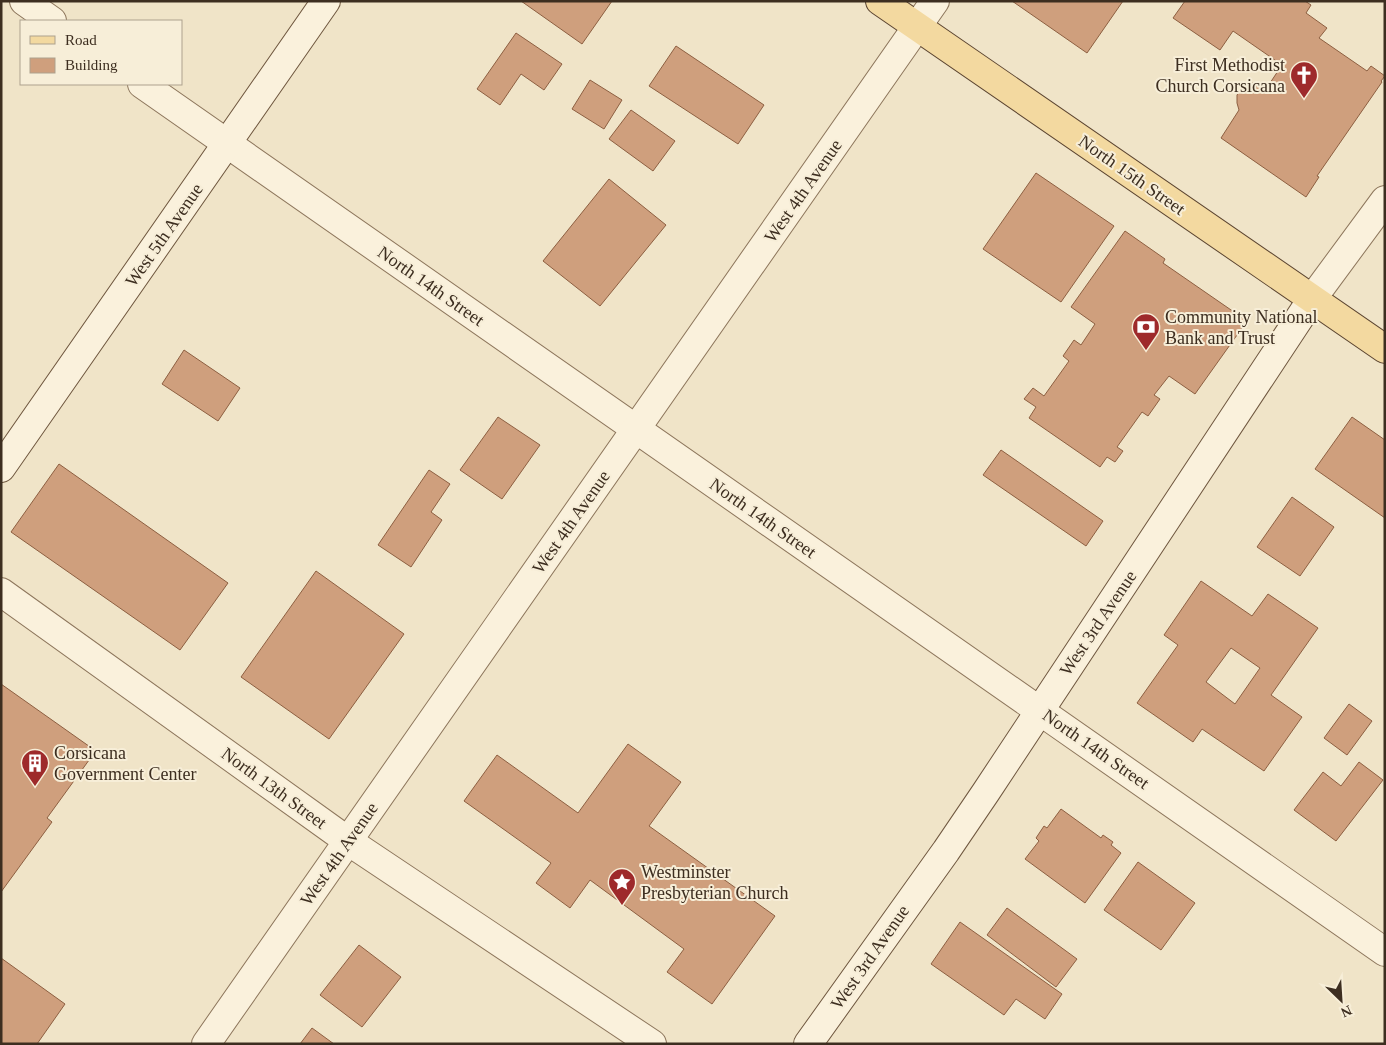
<svg xmlns="http://www.w3.org/2000/svg" width="1386" height="1045" font-family="Georgia,serif">
	<style>
		.building { fill: #cf9f7d; stroke: #8d5f41; fill-rule: evenodd }
		.lines { fill: none; stroke-linecap: round; stroke-linejoin: round }
		.street-casing { stroke: #8d765c; stroke-width: 30 }
		.secondary-casing { stroke: #6f573f; stroke-width: 30 }
		.primary-casing { stroke: #5b4430; stroke-width: 30 }
		.street { stroke: #faf1dc; stroke-width: 28 }
		.secondary { stroke: #faf1dc; stroke-width: 28 }
		.primary { stroke: #f3d9a0; stroke-width: 28 }
		.labels { text-anchor: middle; stroke-width: 4; stroke-linejoin: round; paint-order: stroke }
		.poi-label { font-size: 18px; fill: #3d2e20; stroke: #f7eed8; text-anchor: start }
		.street-label { font-size: 18px; fill: #3d2e20; stroke: #f7eed8 }
	</style>
	<rect width="100%" height="100%" fill="#f0e4c8"/>
	<g class="building">
		<path d="M521,1H612L582,44Z"/>
		<path d="M1012,1H1123L1087,53Z"/>
		<path d="M1185,1H1305L1311,5L1306,13L1327,28L1319,38L1367,71L1371,66L1385,76L1381,81L1382,82L1317,176L1319,177L1306,197L1221,138L1239,110L1237,103V95L1242,88L1250,83H1259L1266,89L1282,65L1233,31L1220,50L1173,18Z"/>
		<path d="M516,33L562,64L544,90L521,74L500,105L477,89Z"/>
		<path d="M676,46L764,105L738,144L649,86Z"/>
		<path d="M590,80L622,100L604,129L572,109Z"/>
		<path d="M631,110L675,141L653,171L609,139Z"/>
		<path d="M1036,173L1114,226L1061,302L983,249Z"/>
		<path d="M609,179L666,225L600,306L543,261Z"/>
		<path d="M1125,231L1165,259L1163,263L1247,321L1195,394L1169,376L1154,395L1160,399L1148,416L1142,412L1117,447L1123,451L1115,462L1107,457L1100,467L1029,418L1036,407L1024,399L1033,388L1044,396L1069,361L1063,356L1074,340L1081,345L1095,324L1071,307Z"/>
		<path d="M184,350L240,388L218,421L162,384Z"/>
		<path d="M498,417L540,445L502,499L460,470Z"/>
		<path d="M1352,417L1385,440V518L1315,469Z"/>
		<path d="M1001,450L1103,521L1086,546L983,475Z"/>
		<path d="M59,464L228,583L180,650L11,532Z"/>
		<path d="M429,470L450,484L431,512L442,520L411,567L378,545Z"/>
		<path d="M1292,497L1334,527L1300,576L1257,547Z"/>
		<path d="M316,571L404,634L329,739L241,677Z"/>
		<path d="M1201,581L1252,616L1268,594L1318,628L1271,695L1302,717L1264,771L1202,729L1193,742L1137,703L1178,645L1164,635ZM1231,648L1260,668L1235,704L1206,682Z"/>
		<path d="M1,684L93,749L89,754L92,756L47,818L52,822L1,892Z"/>
		<path d="M1349,704L1372,721L1347,755L1324,738Z"/>
		<path d="M628,744L681,782L649,826L775,916L712,1004L667,972L684,949L590,880L570,908L536,883L551,863L464,801L497,755L578,813Z"/>
		<path d="M1359,762L1383,780L1336,841L1294,810L1323,772L1341,786Z"/>
		<path d="M1061,809L1101,838L1103,835L1113,842L1111,845L1121,853L1085,903L1025,859L1039,841L1036,838L1044,826L1047,828Z"/>
		<path d="M1138,862L1195,903L1161,950L1104,910Z"/>
		<path d="M1007,908L1077,959L1056,987L987,935Z"/>
		<path d="M960,922L1062,994L1045,1019L1016,999L1004,1015L931,964Z"/>
		<path d="M359,945L401,977L362,1027L320,995Z"/>
		<path d="M1,958L65,1004L37,1044H1Z"/>
		<path d="M312,1028L334,1044H300Z"/>
	</g>
	<g class="lines">
		<g class="street-casing">
			<g id="street">
				<path d="M24,1L52,21"/>
				<path d="M142,84L1385,952"/>
				<path d="M1312,299L1385,200"/>
				<path d="M1,592L348,841L652,1044"/>
				<path d="M206,1044L935,1"/>
			</g>
		</g>
		<g class="secondary-casing">
			<g id="secondary">
				<path d="M1,468L326,1"/>
				<path d="M808,1044L946,851L986,792L1312,299"/>
			</g>
		</g>
		<g class="primary-casing">
			<path id="primary" d="M880,1L1385,349"/>
		</g>
		<use href="#street" class="street"/>
		<use href="#secondary" class="secondary"/>
		<use href="#primary" class="primary"/>
	</g>
	<defs>
		<g id="church-pin" transform="scale(1.4375)"><path d="M0 17L-7.5 6A9.5 9.5 0 1 1 7.5 6Z" fill="#9e2a2b" stroke="#f7eed8"/><path d="M-1.2-6h2.4v3.5h3.3v2.4h-3.3V6h-2.4V-.1h-3.3v-2.4h3.3Z" fill="#fff"/></g>
		<g id="bank-pin" transform="scale(1.4375)"><path d="M0 17L-7.5 6A9.5 9.5 0 1 1 7.5 6Z" fill="#9e2a2b" stroke="#f7eed8"/><path d="M-6-4H6V4H-6ZM0-2.3a2.3 2.3 0 1 0 0 4.6a2.3 2.3 0 1 0 0-4.6Z" fill="#fff"/></g>
		<g id="building-pin" transform="scale(1.4375)"><path d="M0 17L-7.5 6A9.5 9.5 0 1 1 7.5 6Z" fill="#9e2a2b" stroke="#f7eed8"/><path d="M-4-6H4V6H1V3H-1V6H-4ZM-2.5-4.3h1.7v1.8h-1.7ZM.8-4.3h1.7v1.8H.8ZM-2.5-1h1.7V.8h-1.7ZM.8-1h1.7V.8H.8Z" fill="#fff"/></g>
		<g id="sight-pin" transform="scale(1.4375)"><path d="M0 17L-7.5 6A9.5 9.5 0 1 1 7.5 6Z" fill="#9e2a2b" stroke="#f7eed8"/><path d="M0-6L1.8-2.2L6-1.7L2.9 1.2L3.7 5.4L0 3.3L-3.7 5.4L-2.9 1.2L-6-1.7L-1.8-2.2Z" fill="#fff"/></g>
	</defs>
	<g fill-rule="evenodd">
		<use href="#church-pin" x="1304" y="75"/>
		<use href="#bank-pin" x="1146" y="327"/>
		<use href="#building-pin" x="35" y="763"/>
		<use href="#sight-pin" x="622" y="882"/>
	</g>
	<g class="labels">
		<g class="poi-label">
			<text x="1285" y="71" text-anchor="end">First Methodist<tspan x="1285" dy="21">Church Corsicana</tspan></text>
			<text x="1165" y="323">Community National<tspan x="1165" dy="21">Bank and Trust</tspan></text>
			<text x="54" y="759">Corsicana<tspan x="54" dy="21">Government Center</tspan></text>
			<text x="641" y="878">Westminster<tspan x="641" dy="21">Presbyterian Church</tspan></text>
		</g>
		<g class="street-label">
			<text transform="translate(1132 175) rotate(35)" y="6">North 15th Street</text>
			<text transform="translate(803 191) rotate(-55)" y="6">West 4th Avenue</text>
			<text transform="translate(164 235) rotate(-55)" y="6">West 5th Avenue</text>
			<text transform="translate(431 286) rotate(35)" y="6">North 14th Street</text>
			<text transform="translate(763 518) rotate(35)" y="6">North 14th Street</text>
			<text transform="translate(571 522) rotate(-55)" y="6">West 4th Avenue</text>
			<text transform="translate(1098 623) rotate(-56)" y="6">West 3rd Avenue</text>
			<text transform="translate(1096 749) rotate(35)" y="6">North 14th Street</text>
			<text transform="translate(274 788) rotate(36)" y="6">North 13th Street</text>
			<text transform="translate(339 854) rotate(-55)" y="6">West 4th Avenue</text>
			<text transform="translate(870 957) rotate(-55)" y="6">West 3rd Avenue</text>
		</g>
	</g>
	<rect width="1386" height="1045" fill="none" stroke="#3d2e20" stroke-width="5"/>
	<rect x="20" y="20" width="162" height="65" fill="#f7eed8" stroke="#ada18e"/>
	<rect x="30" y="36" width="25" height="8" fill="#f3d9a0" stroke="#ada18e"/>
	<text x="65" y="45" font-size="15" fill="#3d2e20">Road</text>
	<rect x="30" y="58" width="25" height="15" fill="#cf9f7d" stroke="#ada18e"/>
	<text x="65" y="70" font-size="15" fill="#3d2e20">Building</text>
	<g transform="translate(1341 1000) rotate(155)" stroke="#f7eed8" stroke-width="4" paint-order="stroke">
	<path d="M0-4L9 19L0 12L-9 19Z" fill="#3d2e20"/>
	<text y="-8" font-size="14" font-weight="bold" text-anchor="middle" fill="#3d2e20">N</text>
	</g>
</svg>
